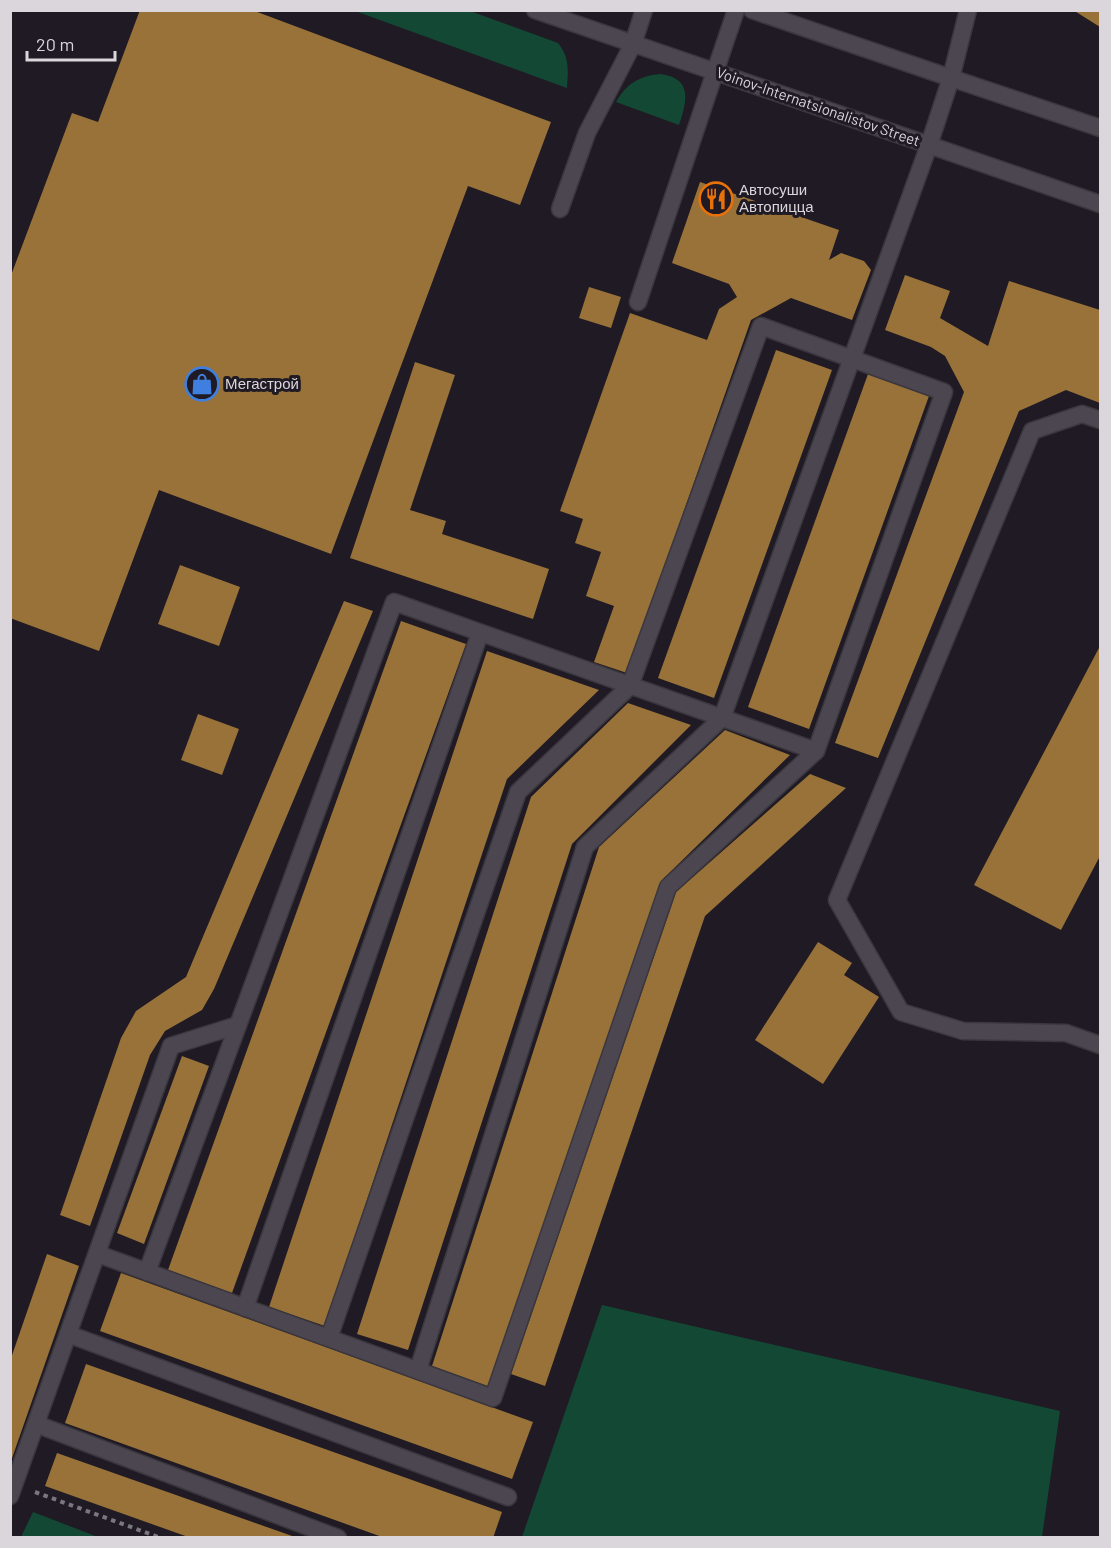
<svg xmlns="http://www.w3.org/2000/svg" width="1111" height="1548" font-family="Barlow,sans-serif">
	<style>
		.green { fill: #134934 }
		.building { fill: #987239 }
		.lines { fill: none; stroke-linecap: round; stroke-linejoin: round }
		.service-casing { stroke: #3b373e; stroke-width: 19 }
		.minor-casing { stroke: #3b373e; stroke-width: 19 }
		.tertiary-casing { stroke: #3b373e; stroke-width: 19 }
		.path { stroke: #7b777e; stroke-width: 4; stroke-dasharray: 4.5 4.5; stroke-linecap: butt }
		.service { stroke: #4c4650; stroke-width: 16 }
		.minor { stroke: #4c4650; stroke-width: 16 }
		.tertiary { stroke: #4c4650; stroke-width: 16 }
		.labels { text-anchor: middle; stroke-width: 6; stroke-linejoin: round; paint-order: stroke }
		.street-label { font-size: 15px; fill: #dad6dc; stroke: #1f1a23 }
		.poi-label { font-size: 15px; fill: #dad6dc; stroke: #1f1a23; text-anchor: start }
	</style>
	<rect width="100%" height="100%" fill="#1f1a23"/>
	<g class="green">
		<path d="M355,11H470L558,43C570,58 568,70 567,88Z"/>
		<path d="M660,74C693,78 687,101 679,125L616,102C626,84 639,76 660,74Z"/>
		<path d="M602,1305L1060,1411L1042,1537H522Z"/>
		<path d="M33,1512L98,1537H21Z"/>
	</g>
	<g class="building">
		<path d="M140,10H252L551,122L520,205L468,186L331,554L159,490L99,651L10,618V278L72,113L98,122Z"/>
		<path d="M1073,10H1100V27Z"/>
		<path d="M700,182L839,230L829,260L841,253L864,261L871,270L852,320L791,298L751,320L627,673L594,662L614,606L586,596L601,552L575,543L583,519L560,511L630,313L707,340L719,309L737,297L729,284L672,263Z"/>
		<path d="M905,275L950,291L940,318L988,346L1009,281L1100,310V403L1066,390L1019,411L878,758L835,743L964,392L945,356L931,347L885,330Z"/>
		<path d="M589,287L621,297L611,328L579,318Z"/>
		<path d="M776,350L832,370L714,698L658,678Z"/>
		<path d="M415,362L455,375L410,510L446,521L442,534L549,569L533,619L350,558Z"/>
		<path d="M868,374L929,396L809,729L748,707Z"/>
		<path d="M180,565L240,587L219,646L158,624Z"/>
		<path d="M344,601L373,611L214,989L202,1010L165,1031L150,1055L90,1226L60,1215L121,1038L136,1011L186,977Z"/>
		<path d="M401,621L466,644L232,1293L168,1270Z"/>
		<path d="M1100,646V856L1061,930L974,885Z"/>
		<path d="M487,651L599,690L507,779L325,1326L269,1307Z"/>
		<path d="M628,703L691,725L572,844L408,1350L357,1334L531,797Z"/>
		<path d="M198,714L239,729L222,775L181,760Z"/>
		<path d="M725,730L790,755L664,878L490,1387L432,1366L599,847Z"/>
		<path d="M810,774L846,788L705,916L545,1386L511,1374L676,892Z"/>
		<path d="M818,942L852,963L844,975L879,997L823,1084L755,1040Z"/>
		<path d="M182,1056L209,1066L144,1244L117,1233Z"/>
		<path d="M47,1254L79,1266L10,1464V1361Z"/>
		<path d="M121,1273L533,1422L512,1479L100,1331Z"/>
		<path d="M86,1364L502,1512L493,1538H385L65,1423Z"/>
		<path d="M57,1453L295,1537V1538H191L45,1486Z"/>
	</g>
	<g class="lines">
		<g class="service-casing">
			<g id="service">
				<path d="M560,209L587,133L633,44"/>
				<path d="M638,302L715,72"/>
				<path d="M1100,420L1082,414L1032,431L837,900L901,1012L963,1031L1066,1033L1100,1045"/>
				<path d="M98,1254L493,1398L668,887L816,751L944,392L761,326L630,686L518,792L329,1338"/>
				<path d="M147,1272L394,602L816,751"/>
				<path d="M245,1308L480,633"/>
				<path d="M68,1334L508,1497"/>
				<path d="M418,1370L585,847L722,718L929,145"/>
				<path d="M36,1424L338,1538"/>
				<path d="M10,1496L171,1046L238,1025"/>
			</g>
		</g>
		<g class="minor-casing">
			<g id="minor">
				<path d="M968,10L951,78L1100,128"/>
				<path d="M929,145L1100,204"/>
			</g>
		</g>
		<g class="tertiary-casing">
			<g id="tertiary">
				<path d="M535,10L929,145L951,78L752,10"/>
				<path d="M633,44L644,10"/>
				<path d="M715,72L736,10"/>
			</g>
		</g>
		<path class="path" d="M35,1492L161,1538"/>
		<use href="#service" class="service"/>
		<use href="#minor" class="minor"/>
		<use href="#tertiary" class="tertiary"/>
	</g>
	<defs>
		<g id="restaurant-ring" transform="scale(1.725)"><circle r="9.5" fill="#1f1a23" stroke="#e8710a" stroke-width="1.5"/><path d="M-5-6h1v4h1v-4h1v4h1v-4h1v5L-1.5 .5V6h-2V.5L-5-1ZM5-6V6H3V1.5H1.5Q1.5-4 5-6Z" fill="#e8710a"/></g>
		<g id="shop-ring" transform="scale(1.725)"><circle r="9.5" fill="#1f1a23" stroke="#3f7fe0" stroke-width="1.5"/><path d="M-5-2.5h2.3a2.7 3.5 0 0 1 5.4 0H5L5.5 6h-11ZM-1.5-2.5h3a1.5 2.3 0 0 0-3 0Z" fill="#3f7fe0"/></g>
	</defs>
	<g fill-rule="evenodd">
		<use href="#restaurant-ring" x="716" y="199"/>
		<use href="#shop-ring" x="202" y="384"/>
	</g>
	<g class="labels">
		<g class="street-label">
			<text transform="translate(818 107) rotate(19)" y="5">Voinov-Internatsionalistov Street</text>
		</g>
		<g class="poi-label">
			<text x="739" y="195">Автосуши<tspan x="739" dy="17">Автопицца</tspan></text>
			<text x="225" y="389">Мегастрой</text>
		</g>
	</g>
	<rect width="1111" height="1548" fill="none" stroke="#dad6dc" stroke-width="24"/>
	<path d="M27 51v9h88v-9" fill="none" stroke="#dad6dc" stroke-width="3"/>
	<text x="36" y="51" font-size="18" fill="#dad6dc" stroke="#1f1a23" stroke-width="4.5" paint-order="stroke">20 m</text>
</svg>
